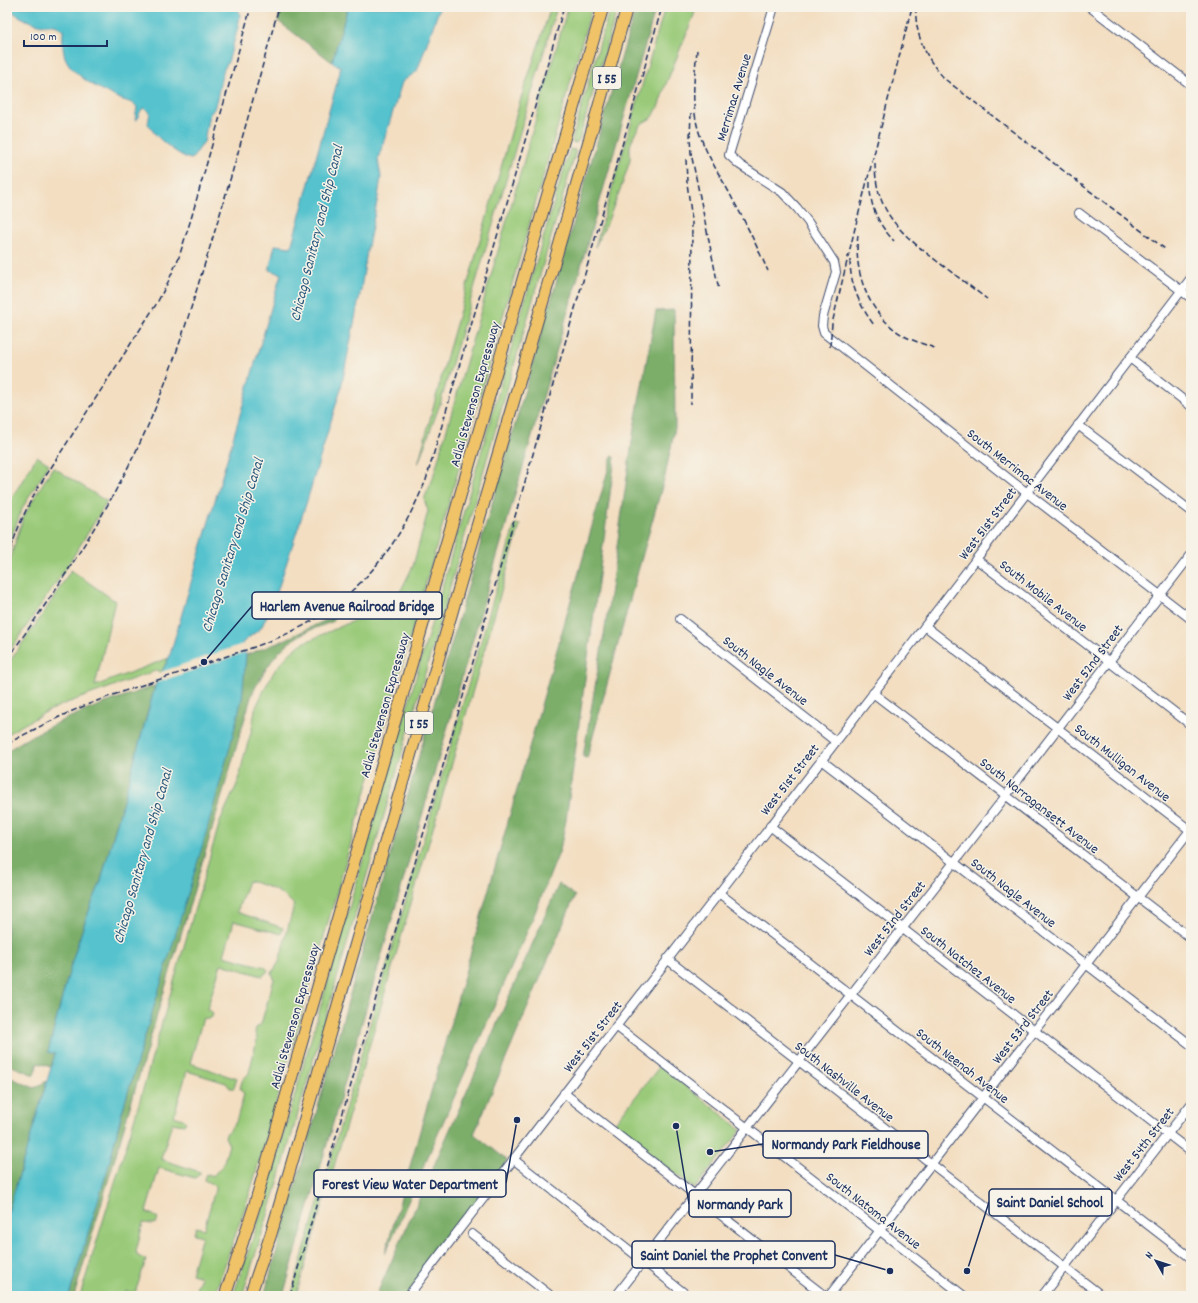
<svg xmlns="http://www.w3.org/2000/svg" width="1198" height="1303" font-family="Dekko,sans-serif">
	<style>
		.green { fill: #9aca79; stroke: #5a7c6c }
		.forest { fill: #7bae69; stroke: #4b6e64 }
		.water { fill: #55c2cd; stroke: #387896 }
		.pier { fill: #f3dec1 }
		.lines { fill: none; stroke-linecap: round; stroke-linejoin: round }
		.minor-casing { stroke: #3b496d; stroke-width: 10 }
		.highway-casing { stroke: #3b496d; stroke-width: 13 }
		.minor { stroke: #fff; stroke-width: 8 }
		.highway { stroke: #f0c369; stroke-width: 11 }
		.rail { stroke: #1b2f5e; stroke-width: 1.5; stroke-dasharray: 6 3; stroke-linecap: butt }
		.labels { text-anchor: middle; stroke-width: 3; stroke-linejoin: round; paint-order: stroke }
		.shield { fill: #f7f3e8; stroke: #5d6a87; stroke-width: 1 }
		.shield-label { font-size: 13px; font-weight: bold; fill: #1b2f5e }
		.street-label { font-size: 14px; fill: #1b2f5e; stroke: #f7f3e8 }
		.water-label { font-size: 15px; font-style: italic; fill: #2c5b7f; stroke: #f7f3e8 }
		.leader { fill: none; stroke: #1b2f5e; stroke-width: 1.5 }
		.callout-dot { fill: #1b2f5e; stroke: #f7f3e8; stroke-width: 1.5 }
		.callout { fill: #f7f3e8; stroke: #1b2f5e; stroke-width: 1.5 }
		.callout-label { font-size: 15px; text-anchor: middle; font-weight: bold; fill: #1b2f5e }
	</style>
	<rect width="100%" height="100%" fill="#f7f3e8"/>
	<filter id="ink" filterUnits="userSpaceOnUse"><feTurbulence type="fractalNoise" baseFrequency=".025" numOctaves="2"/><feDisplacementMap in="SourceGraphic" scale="8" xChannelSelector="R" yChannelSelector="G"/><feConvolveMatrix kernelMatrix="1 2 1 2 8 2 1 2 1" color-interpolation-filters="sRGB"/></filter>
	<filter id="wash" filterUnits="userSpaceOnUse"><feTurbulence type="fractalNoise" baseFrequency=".012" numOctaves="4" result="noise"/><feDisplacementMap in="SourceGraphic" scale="16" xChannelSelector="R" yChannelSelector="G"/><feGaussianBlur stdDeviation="0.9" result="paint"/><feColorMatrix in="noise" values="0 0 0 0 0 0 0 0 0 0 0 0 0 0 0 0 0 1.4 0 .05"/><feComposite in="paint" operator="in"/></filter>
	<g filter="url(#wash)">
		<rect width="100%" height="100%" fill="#f3dec1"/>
		<g class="green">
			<path d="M551,7H557L440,404L418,464L448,352L521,98Z"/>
			<path d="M568,7H592L250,1193L214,1296H193L201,1277L191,1274L202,1236L194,1234L196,1227L204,1229L216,1186L204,1180L206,1174L213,1176L223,1165L229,1145L225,1137L226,1134L236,1122L244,1094L240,1089L242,1081L249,1073L257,1039L255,1032L256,1028L261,1024L274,979L272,973L279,962L294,905C282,891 266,885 248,881L237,912L283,928L281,934L234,921L224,956L265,967L268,970L266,973L262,976L221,964L207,1009L213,1013L212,1017L209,1019L203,1018L190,1063L231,1077H235L237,1078L234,1088H230L226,1083L187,1071L174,1116L183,1119L186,1122L184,1125L172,1123L161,1159L200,1172V1174L195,1178L159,1168L146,1212L152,1214L158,1219L156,1223L152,1224L143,1223L136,1252L138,1256L146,1260L135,1293L126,1291L124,1296H80L135,1117L220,821L239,780L244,756L252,729L255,709L266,686L275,670L289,654L301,644L371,613L386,604L401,590L413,566L428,511L424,499L432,481Z"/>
			<path d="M610,7H618L579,140L576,143L572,142V140Z"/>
			<path d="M665,7H696L694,15L666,84L659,105L653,117L641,124L634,135L630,146V160L623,182L607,223L595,247Z"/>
			<path d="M570,149L575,150V154L275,1193L242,1296H233L256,1229L542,242Z"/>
			<path d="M37,456L49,464L23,507L7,548V506Z"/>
			<path d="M53,467L107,502L66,568L7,655V573L12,553L23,518L37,493Z"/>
			<path d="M515,524L520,525L453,760L296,1296H291Z"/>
			<path d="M71,570L115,601L95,686L169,658L161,672L159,673L158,670L64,704L44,713L7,734V665L45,611Z"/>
			<path d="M660,1066L738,1127L741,1130L695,1188L692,1187L613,1125Z"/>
		</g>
		<g class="forest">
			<path d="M282,7H348L332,62L278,21Z"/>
			<path d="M636,7H656L283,1296H264L363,949Z"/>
			<path d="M674,310L675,428L665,476L631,596L587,758L583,757L607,616L634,428L656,311Z"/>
			<path d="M612,456L615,457L566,820L560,850L530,925L385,1254Z"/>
			<path d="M333,618L334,621C324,625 312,629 302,634C278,647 264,670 252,694L74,1296H69L108,1168L122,1112L242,698L246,655L280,642L324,621Z"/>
			<path d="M155,686L100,884C76,938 63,995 48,1052L55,1054L51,1067L38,1063L34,1075L7,1064V859L8,838L7,751C52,721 103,703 155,686Z"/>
			<path d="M559,884L575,896L474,1134L507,1160L502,1169L406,1296H376Z"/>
			<path d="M7,1076L34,1088L47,1081L7,1216Z"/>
		</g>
		<g class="water">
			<path d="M7,7H238L240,16L237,31L228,62L224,69L221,79L217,99L214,109L210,114L208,119L204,142L192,159C183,159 161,141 155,134C153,131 150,127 148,124L150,112L144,108L141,110L136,121L135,120L137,107C134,102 124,101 118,98C101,90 72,76 65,57C62,49 63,39 63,30C53,21 49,27 38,24C30,23 12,13 7,7Z"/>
			<path d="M348,7H440L417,71L402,82L378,160L381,177L378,197L367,251L361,289L341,388L306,504L273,604L261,628L242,643L246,655L242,698L229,750L203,844L122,1112L108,1168L69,1296H7V1216L55,1054L48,1052C63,995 76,938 100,884L156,683L169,658L281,274L269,270L275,245L291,247L340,72V66L334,64L332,62Z"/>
		</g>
		<path class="pier" d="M243,644L246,652L156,683L155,680L158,673Z"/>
	</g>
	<g filter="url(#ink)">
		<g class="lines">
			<g class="minor-casing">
				<g id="minor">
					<path d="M774,7L729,155L740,165L782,192L797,208L808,222L834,262L836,272L823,316L822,326L824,333L1022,489L1191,619"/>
					<path d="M1090,7L1191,85"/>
					<path d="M1079,213L1191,298"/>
					<path d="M1130,358L1191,406"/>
					<path d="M1078,425L1191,511"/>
					<path d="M976,559L1191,725"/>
					<path d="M680,619L835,741"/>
					<path d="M925,626L1191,831"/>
					<path d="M873,693L1191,938"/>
					<path d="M821,760L1191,1045"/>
					<path d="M770,826L1191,1152"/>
					<path d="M719,893L1191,1258"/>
					<path d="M667,959L1102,1296"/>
					<path d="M616,1026L964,1296"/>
					<path d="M564,1093L825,1296"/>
					<path d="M513,1159L688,1296"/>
					<path d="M472,1234L551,1296"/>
					<path d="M408,1296L899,660L1191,278"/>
					<path d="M616,1296L1001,802L1191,555"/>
					<path d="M829,1296L1191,829"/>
					<path d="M1042,1296L1191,1104"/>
				</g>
			</g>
			<g class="highway-casing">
				<g id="highway">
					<path d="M225,1296L254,1207L534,241L603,7"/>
					<path d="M250,1296L271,1234L315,1084L461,581L557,253L627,7"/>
				</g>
			</g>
			<use href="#minor" class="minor"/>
			<use href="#highway" class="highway"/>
			<g class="rail">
				<path d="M916,7C914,34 927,61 946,80L1165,249"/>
				<path d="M697,50C695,71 692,93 695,114C699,146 719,172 733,200C746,223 757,247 768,271"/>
				<path d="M691,113L690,138L691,153L719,290"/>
				<path d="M686,159L687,183L692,220L691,404"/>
				<path d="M875,163C875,213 902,234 938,262C954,274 971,287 987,299"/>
				<path d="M870,182C869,205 878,224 894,241"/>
				<path d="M858,235C853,275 870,317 906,337C916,342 927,345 937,349"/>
				<path d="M850,260C850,285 860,306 874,325"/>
				<path d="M830,347L832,324L855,228L912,7"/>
				<path d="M7,566C12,539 23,515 36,491L157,303L168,282L179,257L191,219L251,7"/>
				<path d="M7,659C59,587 109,511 146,430C167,382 184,332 199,282C228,191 253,99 279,7"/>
				<path d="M7,744C23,735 39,727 55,719C100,697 150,683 197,667C213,661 229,655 246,650C271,641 297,631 320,616C373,579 401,539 426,480L564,7"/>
				<path d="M290,1296L662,7"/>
			</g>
		</g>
	</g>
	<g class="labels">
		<g class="shield">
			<rect x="593" y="67" width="28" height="22" rx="3"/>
			<rect x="405" y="712" width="28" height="22" rx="3"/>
		</g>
		<g class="shield-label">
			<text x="607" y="83">I 55</text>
			<text x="419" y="728">I 55</text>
		</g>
		<g class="street-label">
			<text transform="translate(733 97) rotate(-73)" y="5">Merrimac Avenue</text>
			<text transform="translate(474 394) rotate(-74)" y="5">Adlai Stevenson Expressway</text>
			<text transform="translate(1018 469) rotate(38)" y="5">South Merrimac Avenue</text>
			<text transform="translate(987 523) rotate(-53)" y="5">West 51st Street</text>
			<text transform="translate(1044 595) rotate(38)" y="5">South Mobile Avenue</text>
			<text transform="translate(1092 662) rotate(-53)" y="5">West 52nd Street</text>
			<text transform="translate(766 670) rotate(38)" y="5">South Nagle Avenue</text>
			<text transform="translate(384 705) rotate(-74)" y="5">Adlai Stevenson Expressway</text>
			<text transform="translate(1123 762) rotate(38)" y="5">South Mulligan Avenue</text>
			<text transform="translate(789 779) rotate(-52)" y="5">West 51st Street</text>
			<text transform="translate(1040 805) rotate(38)" y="5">South Narragansett Avenue</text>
			<text transform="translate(1014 892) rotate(38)" y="5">South Nagle Avenue</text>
			<text transform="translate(894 918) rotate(-52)" y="5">West 52nd Street</text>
			<text transform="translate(969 964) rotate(38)" y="5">South Natchez Avenue</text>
			<text transform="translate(294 1016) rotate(-74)" y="5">Adlai Stevenson Expressway</text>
			<text transform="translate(1022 1026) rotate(-52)" y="5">West 53rd Street</text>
			<text transform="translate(592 1036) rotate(-52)" y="5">West 51st Street</text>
			<text transform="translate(963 1065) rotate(38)" y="5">South Neenah Avenue</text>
			<text transform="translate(845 1081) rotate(38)" y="5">South Nashville Avenue</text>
			<text transform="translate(1143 1144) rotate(-52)" y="5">West 54th Street</text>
			<text transform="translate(874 1210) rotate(38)" y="5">South Natoma Avenue</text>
		</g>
		<g class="water-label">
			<text transform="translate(316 233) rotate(-76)" y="5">Chicago Sanitary and Ship Canal</text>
			<text transform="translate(232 545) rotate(-73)" y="5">Chicago Sanitary and Ship Canal</text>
			<text transform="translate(142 856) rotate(-74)" y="5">Chicago Sanitary and Ship Canal</text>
		</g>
	</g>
	<path class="leader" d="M204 662L252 606M710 1152L763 1144M517 1120L506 1183M967 1271L989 1202M676 1126L689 1204M890 1271L835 1255"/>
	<g class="callout-dot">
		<circle cx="204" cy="662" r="4"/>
		<circle cx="710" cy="1152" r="4"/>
		<circle cx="517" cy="1120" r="4"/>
		<circle cx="967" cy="1271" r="4"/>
		<circle cx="676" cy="1126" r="4"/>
		<circle cx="890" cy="1271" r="4"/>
	</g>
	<g class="callout">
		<rect x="252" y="592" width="190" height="27" rx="4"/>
		<rect x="763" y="1131" width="165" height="27" rx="4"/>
		<rect x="314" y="1170" width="192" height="27" rx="4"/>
		<rect x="989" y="1189" width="123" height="27" rx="4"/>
		<rect x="689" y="1190" width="102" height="27" rx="4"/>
		<rect x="632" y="1241" width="203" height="27" rx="4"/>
	</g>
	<g class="callout-label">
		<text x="347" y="611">Harlem Avenue Railroad Bridge</text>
		<text x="846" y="1149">Normandy Park Fieldhouse</text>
		<text x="410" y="1189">Forest View Water Department</text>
		<text x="1050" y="1207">Saint Daniel School</text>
		<text x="740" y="1209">Normandy Park</text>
		<text x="734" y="1260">Saint Daniel the Prophet Convent</text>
	</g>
	<rect width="1198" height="1303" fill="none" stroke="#f7f3e8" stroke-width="24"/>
	<g transform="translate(1156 1261) rotate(309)" stroke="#f7f3e8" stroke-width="3" paint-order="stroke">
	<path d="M0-3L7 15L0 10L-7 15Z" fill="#1b2f5e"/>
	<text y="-6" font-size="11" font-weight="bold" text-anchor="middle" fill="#1b2f5e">N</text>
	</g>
	<path d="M24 40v6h83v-6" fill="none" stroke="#1b2f5e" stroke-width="2"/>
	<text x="30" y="40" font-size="12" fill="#1b2f5e" stroke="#f7f3e8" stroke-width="3" paint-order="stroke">100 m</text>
</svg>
